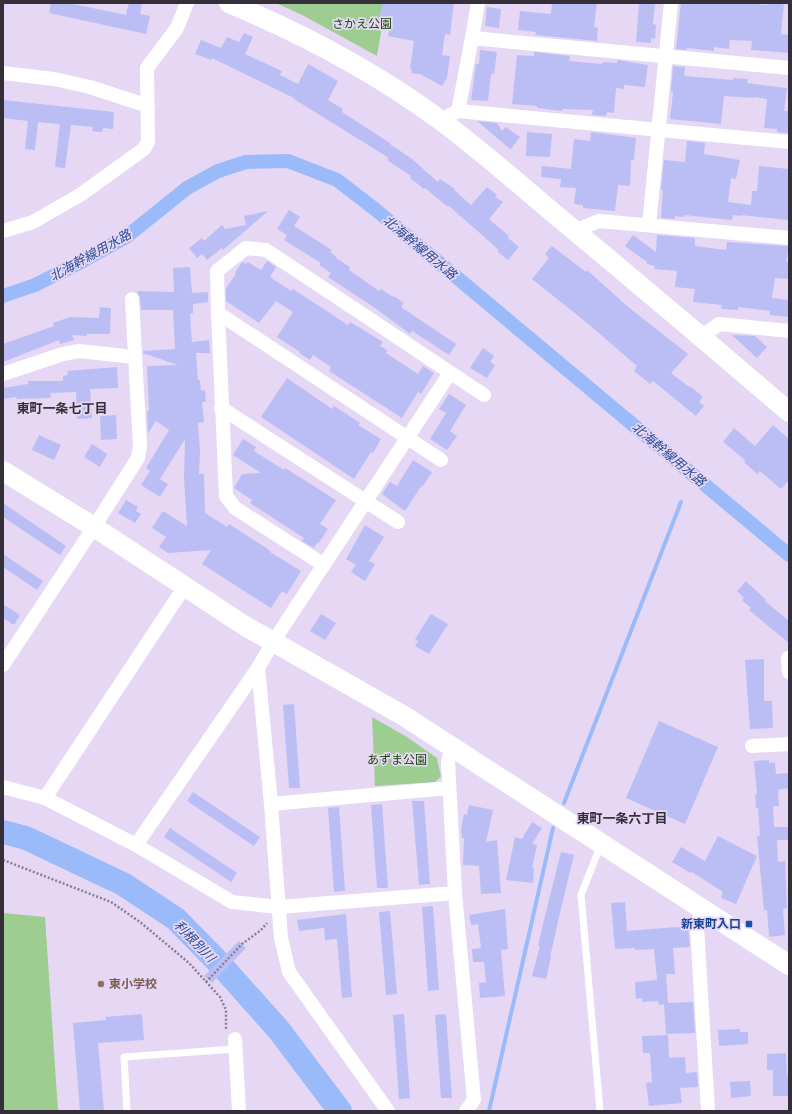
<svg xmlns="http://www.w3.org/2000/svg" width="792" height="1114" font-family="'IBM Plex Sans','Noto Sans JP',sans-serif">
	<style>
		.green { fill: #9dcd91 }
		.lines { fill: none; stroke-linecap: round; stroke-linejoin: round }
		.stream { stroke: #9abaf9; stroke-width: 4 }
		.canal { stroke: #9abaf9; stroke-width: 14 }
		.river { stroke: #9abaf9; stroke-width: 24 }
		.building { fill: #babef5 }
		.path { stroke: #887e91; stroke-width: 2.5; stroke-dasharray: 2 2; stroke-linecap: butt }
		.lane { stroke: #fff; stroke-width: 7 }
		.street { stroke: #fff; stroke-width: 14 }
		.secondary { stroke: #fff; stroke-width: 20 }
		.transit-dot { fill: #1a4fb4; stroke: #e6d8f4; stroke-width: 1.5 }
		.education-dot { fill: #8d6e63; stroke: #e6d8f4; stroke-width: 1.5 }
		.labels { text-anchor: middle; stroke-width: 3.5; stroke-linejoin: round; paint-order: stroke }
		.park-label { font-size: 12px; fill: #184508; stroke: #e6d8f4 }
		.transit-label { font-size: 12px; font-weight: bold; fill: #164399; stroke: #e6d8f4; text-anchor: end }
		.education-label { font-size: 12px; font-weight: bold; fill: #785e54; stroke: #e6d8f4; text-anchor: start }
		.water-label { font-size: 13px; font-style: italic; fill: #2c4d96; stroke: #e6d8f4 }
		.neighbourhood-label { font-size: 13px; font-weight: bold; fill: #352f3a; stroke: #e6d8f4 }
	</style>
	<rect width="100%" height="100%" fill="#e6d8f4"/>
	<g class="green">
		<path d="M276,3H386L377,56L304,16Z"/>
		<path d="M372,717L407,737L437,758L441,777L435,782L375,786Z"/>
		<path d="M3,913L45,917L58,1111H3Z"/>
	</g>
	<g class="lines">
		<g class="stream">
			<path d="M564,803L681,502"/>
			<path d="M489,1111L553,828"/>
		</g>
		<path class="canal" d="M3,296L35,285L77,264L126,237L187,188L218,171L246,162L288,161L337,180L376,210L789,555"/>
		<path class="river" d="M3,832L26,838L123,884L176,919L219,963L278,1029L340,1111"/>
	</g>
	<g class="building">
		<path d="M51,3H68L126,15L129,3H142L140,14L150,16L146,34L49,13Z"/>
		<path d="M383,3H454L450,35L445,34L442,55L450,56L447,78L442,86L420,74L411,73L412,69H410L414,41L388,36L390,28L377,24Z"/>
		<path d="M552,3H597L594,27L598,28L597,41L535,35L536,32L518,30L520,11L550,14L551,13Z"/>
		<path d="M639,3H655L653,24L656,25L655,39L651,38V43L636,42Z"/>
		<path d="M681,3H750L767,5L768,3H784L781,34L789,35V53L751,50L752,41L730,40L729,49L714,47V51L687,48L686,50L676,49Z"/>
		<path d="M487,7L501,9L499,28L485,26Z"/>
		<path d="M244,33L253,37L245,54L282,71L280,75L298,84L308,64L338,81L328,100L343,109L342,112L390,143V144L412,159L438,182L440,179L455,189L454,190L471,205L487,187L497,195L495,197L503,202L489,219L509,236L508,238L519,247L508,260L497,251L499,250L449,206L448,207L425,188L424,189L410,178L411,176L387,160L389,158L294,99V98L212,58L211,60L195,54L201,40L221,48L227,37L239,42Z"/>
		<path d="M480,50L497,52L494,74H491L488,101L471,100L476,64H479Z"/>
		<path d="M534,52L570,56L569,61L602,64L603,62L617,63V60L648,65L645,87L624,85V89L616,88L614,113L607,112L606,116L592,115L593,110L562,109V111L537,108V106L512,104L517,55L534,56Z"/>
		<path d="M673,66L685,67L684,76L733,80V78L748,79L747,83L787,88L784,111H789V133L777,132V129L764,128L767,99L753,97V98L724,96L721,124L670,119L673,92H671Z"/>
		<path d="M3,100L114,112L113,129L103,128L102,132L92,131L93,127L71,125L65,168L55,167L60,124L38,122L35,150L25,149L28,121L3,118Z"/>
		<path d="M477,121L497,123L502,131L506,127L520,137L512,147L513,148L510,149Z"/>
		<path d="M527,132L552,134L550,157L526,156Z"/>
		<path d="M591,132L636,138L634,160H631L630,186L618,185L615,211L583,208V205L574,204L576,188L560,187L561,179L541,177L542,166L571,169L574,139L590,141Z"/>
		<path d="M687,141L705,143L704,154L740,160L736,179L731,178L728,202L751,205L752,191H757L759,166L789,169V220L741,215V216L733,215L732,220L684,215V217L675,216V219L661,218L663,190H661L664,160L685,162Z"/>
		<path d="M289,210L300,217L294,226L332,250L330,252L337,257L336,258L350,267L349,270L379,291L381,289L393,297L394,296L404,303L401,307L456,344L449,355L412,331L410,334L375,308L328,277L331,273L319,265L321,263L284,240L287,235L277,229Z"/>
		<path d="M268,211L223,250L222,248L207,260L202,254L197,258L189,248L202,238L204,241L222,225L225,229L246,225L244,216Z"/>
		<path d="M633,235L656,252L657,235L695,238V246L726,250L727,242L789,246L786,262H789V279L775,278L772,298L789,300V317L770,315V311L738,307V310L721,309L722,305L693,302L695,289L675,287L677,271L654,269L655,266L647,264V262L625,246Z"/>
		<path d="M552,246L586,272L587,270L627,306L688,354L671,373L689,387L690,386L703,397L699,402L704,406L696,416L653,381L650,384L634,371L637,366L586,322L532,279L549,258L545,254Z"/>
		<path d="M267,261L276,267L270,277L291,291L293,289L348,325L350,322L383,342L380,346L387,350L386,353L418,374L423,366L434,373L421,394L418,392L402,418L329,371L331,367L313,355L310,360L299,353L300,352L277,337L293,312L276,301L259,323L226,301V288L236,274L235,273L242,262L246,264L248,262L261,270Z"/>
		<path d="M190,267L192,293L208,292V302L193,304V313L190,314L192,342L209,340L210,353H196L198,380H200L201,391L205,390L206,402H202L204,422L198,423L200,452L199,474H204L205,513L227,527L229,524L271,551L270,552L301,571L287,594L282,591L271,608L202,564L211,550L168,553L159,547L166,537L152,528L163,511L187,526L184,478L185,439L160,479L168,484L160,497L141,485L150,471L146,468L169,430L156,421L148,433L147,411H149L147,366L178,365L143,353V351L175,349L173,310H141L140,298L137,291L174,292L173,268Z"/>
		<path d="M100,307L111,308L110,334H87V336L72,335L74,340L60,344L59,340L3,362V344L54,326L53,323L70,317L99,318Z"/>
		<path d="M732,335L755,336L767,347L757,358Z"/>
		<path d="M483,348L494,356L490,362L495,365L487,378L470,368Z"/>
		<path d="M117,367L118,388L90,389L92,418L77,419L76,392L50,393L51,398L17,399L16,397L3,399V388L28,384V381H63V376L68,375L67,371Z"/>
		<path d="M287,378L332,409L334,406L360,423L358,425L381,439L373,453L371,452L354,479L261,417Z"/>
		<path d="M449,394L466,405L450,431L457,436L447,450L430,439L446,413L439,409Z"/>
		<path d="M116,415L117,439L101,440L100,416Z"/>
		<path d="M773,425L789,439V480L781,489L760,471L757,474L744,462L745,460L723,442L734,428L755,446Z"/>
		<path d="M39,435L61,445L54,460L32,450Z"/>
		<path d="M243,439L256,447L254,451L284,470L285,468L336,500L320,524L328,529L318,544L317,543L314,548L302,541L304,538L250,503L252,500L234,488L242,474L261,473L233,455Z"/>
		<path d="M92,444L107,454L100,467L84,457Z"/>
		<path d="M413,460L432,472L423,486L422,485L405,511L382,494L390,482L397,486Z"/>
		<path d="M126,500L138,507L136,511L141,514L135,523L118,513Z"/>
		<path d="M3,503L66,546L60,555L3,517Z"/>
		<path d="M365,525L384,537L369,561L375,564L365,581L351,572L356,565L346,559Z"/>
		<path d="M3,554L43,581L37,590L3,567Z"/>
		<path d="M746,581L766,600L765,601L789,621V643L749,610L751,608L742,600L744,598L737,591Z"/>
		<path d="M3,604L20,615L14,625L3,618Z"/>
		<path d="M321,614L336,623L325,640L310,631Z"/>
		<path d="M431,614L448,624L429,654L415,646L418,641L415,639Z"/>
		<path d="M764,659V701H772L773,728L750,729L745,660Z"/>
		<path d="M294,704L300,788H289L283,705Z"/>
		<path d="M659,721L718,747L685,824L626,798Z"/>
		<path d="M769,760V763L775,762L776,774L788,773L789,788L778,790L779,806H773L774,827H789V840H777L778,862L785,861L787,908L783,909L785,935L769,937L767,910H764L757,836H760L758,808H756L755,794H757L754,761Z"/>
		<path d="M193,792L260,837L254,846L187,801Z"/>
		<path d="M412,801H424L430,884L419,885Z"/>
		<path d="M382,804L388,888H377L371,805Z"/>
		<path d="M469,805L493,810L486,842L497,840L501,893L481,894L479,866L463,865L464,838H462L461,830L464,814L467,815Z"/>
		<path d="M339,807L345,891L334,892L328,808Z"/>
		<path d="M532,822L542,828L532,844L537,845L532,868H534L533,883L506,880L515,837L522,839Z"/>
		<path d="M170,828L237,873L231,882L164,837Z"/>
		<path d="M718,836L757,856L736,904L721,898L723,892L692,872L691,873L672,862L681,847L705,861Z"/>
		<path d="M561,852L574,855L560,913L550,957H551L546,979L532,976L540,946H538L543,924Z"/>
		<path d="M625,902L627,931L688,926L690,947L673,948L675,974H666L668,1003L693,1002L695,1033L666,1034L664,1004L659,1005L658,1001L642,1002V998L636,999L635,982L657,980L654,949L635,950V948L615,949L611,903Z"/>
		<path d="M433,906L439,990L428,991L422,907Z"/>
		<path d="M505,909L508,949L501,950L505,996L480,998L479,983L486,982L484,962H473L472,949L481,948L478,924L471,925L469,915Z"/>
		<path d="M390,911L397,994L386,995L379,912Z"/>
		<path d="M346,914L352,997L342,998L337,939L325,940L324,928L299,931L297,920Z"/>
		<path d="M239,941L246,948L212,983L204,976Z"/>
		<path d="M142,1014L144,1040L98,1043L104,1111H80L73,1023L106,1020L105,1017Z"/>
		<path d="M404,1014L410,1098L399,1099L393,1015Z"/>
		<path d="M446,1014L452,1098H441L435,1015Z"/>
		<path d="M740,1029V1032H748V1044L719,1046L718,1030Z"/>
		<path d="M668,1035L669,1058L685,1057L686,1073L697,1072L698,1087L680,1088L682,1103L649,1106L646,1083L652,1082L650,1053H643L642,1036Z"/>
		<path d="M786,1053L787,1075H789V1096H773V1070H767V1054Z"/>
		<path d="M750,1081L751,1096L731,1098L730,1082Z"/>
	</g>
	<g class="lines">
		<g class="path">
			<path d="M3,860L111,902L140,922L189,963L220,997L226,1010V1030"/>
			<path d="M206,982L242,944L261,930L267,923"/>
		</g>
		<g class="lane">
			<path d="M127,1111L124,1057L235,1049"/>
			<path d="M600,1111L581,895L601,844"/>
		</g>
		<g class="street">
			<path d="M472,38L478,3"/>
			<path d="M3,73L54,79L90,87L148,106"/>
			<path d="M458,111L472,38L789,68"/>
			<path d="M450,115L458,111L789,142"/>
			<path d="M649,225L671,3"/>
			<path d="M3,231L33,222L80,195L144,149L148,142L147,68L177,28L187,3"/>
			<path d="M574,231L599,221L789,238"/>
			<path d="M218,313L441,460"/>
			<path d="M701,337L719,324L789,331"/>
			<path d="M3,374L63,354L79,351L134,357"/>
			<path d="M221,408L398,522"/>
			<path d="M324,565L235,508L226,496L218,313L217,271L246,248L266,250L484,395"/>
			<path d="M788,658L789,672"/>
			<path d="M3,665L94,527L138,458L140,446L132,299"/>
			<path d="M258,668L271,804L281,938L289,972L388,1111"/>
			<path d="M752,746L789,744"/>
			<path d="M452,747L448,761L455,893L474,1100L466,1111"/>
			<path d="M3,787L45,798L136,845L232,902L279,907L455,893"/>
			<path d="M45,798L185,586"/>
			<path d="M271,804L449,788"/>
			<path d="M136,845L258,668L273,642L450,373"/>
			<path d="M701,908L697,927L708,1111"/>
			<path d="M235,1039L239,1111"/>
		</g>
		<g class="secondary">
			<path d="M229,3C303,34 375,72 440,120C486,154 530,194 575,231C647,291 718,351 789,412"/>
			<path d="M3,471L94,527L245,626L404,716L789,965"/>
		</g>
	</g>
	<rect class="transit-dot" x="745" y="920" width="8" height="8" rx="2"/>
	<circle class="education-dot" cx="101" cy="984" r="4"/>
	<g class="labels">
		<g class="park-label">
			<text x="362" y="28">さかえ公園</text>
			<text x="397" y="764">あずま公園</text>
		</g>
		<g class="transit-label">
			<text x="741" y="928">新東町入口</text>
		</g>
		<g class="education-label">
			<text x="109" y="988">東小学校</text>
		</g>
		<g class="water-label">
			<text transform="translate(420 247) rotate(40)" y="5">北海幹線用水路</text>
			<text transform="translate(90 255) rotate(-29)" y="5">北海幹線用水路</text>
			<text transform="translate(669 454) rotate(40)" y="5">北海幹線用水路</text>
			<text transform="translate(195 941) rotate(46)" y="5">利根別川</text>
		</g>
		<g class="neighbourhood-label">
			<text x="62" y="413">東町一条七丁目</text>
			<text x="622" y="823">東町一条六丁目</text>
		</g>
	</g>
	<rect width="792" height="1114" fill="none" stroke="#352f3a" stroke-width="8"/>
</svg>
